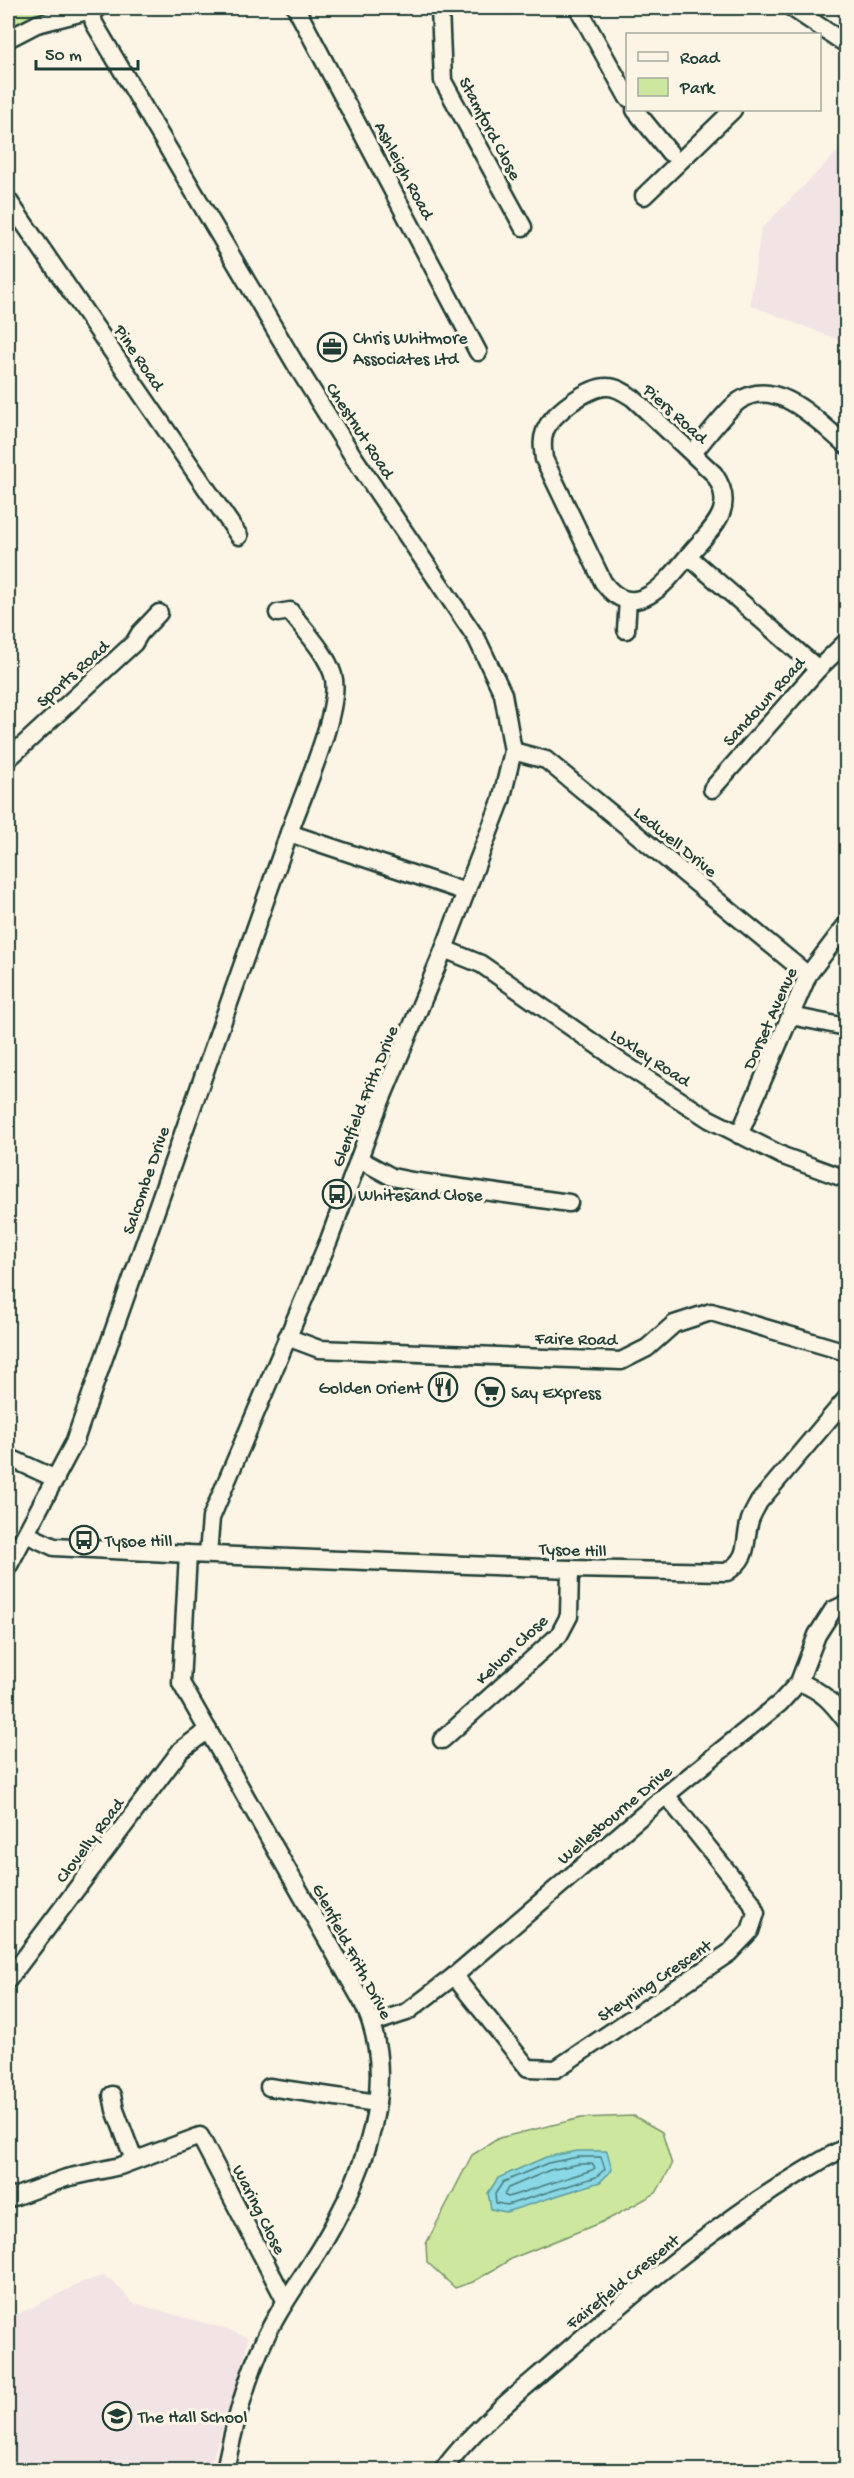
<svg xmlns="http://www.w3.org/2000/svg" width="854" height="2478" font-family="'Gochi Hand',sans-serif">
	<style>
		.built { fill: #f2e3e5 }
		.green { fill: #cde89e; stroke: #769269; stroke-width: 1.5 }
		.water { fill: #88d8e5; stroke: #5e9a9e; stroke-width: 1.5 }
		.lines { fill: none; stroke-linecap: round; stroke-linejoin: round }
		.shore { stroke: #497b7b; stroke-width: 1.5 }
		.minor-casing { stroke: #1f3d34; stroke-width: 21 }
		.minor { stroke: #fcf5e5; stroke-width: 16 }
		.labels { text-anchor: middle; stroke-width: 6; stroke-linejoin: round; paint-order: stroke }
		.street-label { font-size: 18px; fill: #1f3d34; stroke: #fcf5e5 }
		.poi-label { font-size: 18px; fill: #1f3d34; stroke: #fcf5e5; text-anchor: start }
	</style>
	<rect width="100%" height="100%" fill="#fcf5e5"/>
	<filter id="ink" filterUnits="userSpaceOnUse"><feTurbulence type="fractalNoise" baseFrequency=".0167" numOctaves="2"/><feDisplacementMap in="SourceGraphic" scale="12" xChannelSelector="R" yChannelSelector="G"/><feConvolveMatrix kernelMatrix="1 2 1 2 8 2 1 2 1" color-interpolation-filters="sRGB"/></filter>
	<g filter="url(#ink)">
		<g class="built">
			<path d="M846,143V343L750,305L761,229Z"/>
			<path d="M103,2276L113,2281L133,2303L226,2329L248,2338L244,2361L209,2470H8V2319L83,2282Z"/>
		</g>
		<g class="green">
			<path d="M16,8H99L8,39V12Z"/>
			<path d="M634,2116L662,2132L672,2165L656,2193L607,2220L513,2258L473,2282L455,2288L427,2262L426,2244L472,2155L499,2138L581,2118Z"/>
		</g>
		<path class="water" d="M577,2151H607L612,2170L600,2182L506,2212L491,2209L488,2193L498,2178L546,2157Z"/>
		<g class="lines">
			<g class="shore">
				<path d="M578,2157H601L605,2169L596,2177L507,2205L496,2203L495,2194L503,2182L548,2163Z"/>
				<path d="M579,2164H592L595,2168L592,2170L508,2197L504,2195L508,2188L550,2170Z"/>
			</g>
			<g class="minor-casing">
				<g id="minor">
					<path d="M296,8L478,352"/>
					<path d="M440,8L443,81L523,227"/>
					<path d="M578,8L628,98"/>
					<path d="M792,8L846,44"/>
					<path d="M91,9L94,23L296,365L353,456L477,639L503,694L513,751L501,801L444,949L375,1115L329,1240L211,1518L208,1554"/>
					<path d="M8,39L37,24L99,8"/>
					<path d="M635,110L670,153"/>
					<path d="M644,196L733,110"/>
					<path d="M8,200L239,536"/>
					<path d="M693,453C705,439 725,411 739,401C777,375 819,423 846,445"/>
					<path d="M688,556C710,529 739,510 714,474L633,398C625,393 617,387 608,387C589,386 551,414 545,431C541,441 543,449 544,459L603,582C634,625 667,582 688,556L818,669"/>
					<path d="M278,613L290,611C304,630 326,652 333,675C343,706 301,799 289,833"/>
					<path d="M626,630L628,600"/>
					<path d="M513,751L546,760L808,975"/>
					<path d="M8,759L134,643L140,633L159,613"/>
					<path d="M712,789L818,669L846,642"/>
					<path d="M444,949L481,964L618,1060L709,1119L783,1156L846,1179"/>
					<path d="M791,1016L846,1027"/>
					<path d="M739,1135L808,975L846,925"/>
					<path d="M359,1159L392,1177L412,1181L569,1203"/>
					<path d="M287,1337L319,1349L621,1361L647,1348L674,1324L711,1312L846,1352"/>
					<path d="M8,1457L56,1479"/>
					<path d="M26,1534L54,1547L188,1554L570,1569L727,1572C751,1556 743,1544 750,1520C752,1514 756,1508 759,1502L846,1399"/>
					<path d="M188,1554L181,1683L362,2001C398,2073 371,2155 335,2222C312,2267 278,2305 259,2352C243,2390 233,2431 225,2470"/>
					<path d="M8,1567L74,1443L289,833L466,892"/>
					<path d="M799,1682C822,1691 831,1701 846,1721"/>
					<path d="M442,1740L559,1635L569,1616L570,1569"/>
					<path d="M454,1976L528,2068L556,2069L729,1953L750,1931L756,1913L751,1901L666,1795"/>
					<path d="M8,1980L181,1750L208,1730"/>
					<path d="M373,2023L407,2012L454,1976L666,1795L780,1703L799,1682L817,1635L833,1610L846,1604"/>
					<path d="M269,2087L377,2103"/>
					<path d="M112,2095L115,2110L134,2160"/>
					<path d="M8,2199L66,2178L120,2166L200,2136L285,2300"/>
					<path d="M443,2470C475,2426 519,2393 560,2357C649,2280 742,2202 846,2147"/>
				</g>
			</g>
			<use href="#minor" class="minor"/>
		</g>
	</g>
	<defs>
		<g id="office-ring" transform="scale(1.5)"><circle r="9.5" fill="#fcf5e5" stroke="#1f3d34" stroke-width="1.5"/><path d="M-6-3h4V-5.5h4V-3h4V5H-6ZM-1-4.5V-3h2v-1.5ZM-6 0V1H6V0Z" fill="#1f3d34"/></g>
		<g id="bus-ring" transform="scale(1.5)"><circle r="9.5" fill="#fcf5e5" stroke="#1f3d34" stroke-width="1.5"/><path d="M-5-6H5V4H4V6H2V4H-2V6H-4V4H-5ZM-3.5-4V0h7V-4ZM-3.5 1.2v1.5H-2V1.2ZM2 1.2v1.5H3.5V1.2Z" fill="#1f3d34"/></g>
		<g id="restaurant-ring" transform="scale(1.5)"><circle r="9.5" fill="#fcf5e5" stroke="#1f3d34" stroke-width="1.5"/><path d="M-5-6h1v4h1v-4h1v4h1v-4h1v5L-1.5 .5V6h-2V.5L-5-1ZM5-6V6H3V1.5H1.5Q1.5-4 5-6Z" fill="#1f3d34"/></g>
		<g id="supermarket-ring" transform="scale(1.5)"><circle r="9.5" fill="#fcf5e5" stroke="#1f3d34" stroke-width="1.5"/><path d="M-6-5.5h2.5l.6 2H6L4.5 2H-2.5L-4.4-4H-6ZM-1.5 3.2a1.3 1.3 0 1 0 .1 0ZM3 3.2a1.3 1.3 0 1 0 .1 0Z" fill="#1f3d34"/></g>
		<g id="school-ring" transform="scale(1.5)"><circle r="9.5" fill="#fcf5e5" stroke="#1f3d34" stroke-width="1.5"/><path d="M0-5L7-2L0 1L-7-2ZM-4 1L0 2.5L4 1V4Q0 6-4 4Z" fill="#1f3d34"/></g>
	</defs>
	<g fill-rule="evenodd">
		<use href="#office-ring" x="332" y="347"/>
		<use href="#bus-ring" x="337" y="1194"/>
		<use href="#restaurant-ring" x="443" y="1387"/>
		<use href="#supermarket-ring" x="490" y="1392"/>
		<use href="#bus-ring" x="84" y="1540"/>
		<use href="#school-ring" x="117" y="2416"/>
	</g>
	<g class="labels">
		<g class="street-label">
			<text transform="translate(491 128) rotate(62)" y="6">Stamford Close</text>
			<text transform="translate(405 170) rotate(62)" y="6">Ashleigh Road</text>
			<text transform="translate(140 357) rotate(56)" y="6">Pine Road</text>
			<text transform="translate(676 413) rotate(42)" y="6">Piers Road</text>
			<text transform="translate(361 430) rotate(57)" y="6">Chestnut Road</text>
			<text transform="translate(72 673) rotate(-42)" y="6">Sports Road</text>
			<text transform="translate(763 701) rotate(-48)" y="6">Sandown Road</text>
			<text transform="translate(676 841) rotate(39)" y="6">Ledwell Drive</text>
			<text transform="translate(769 1018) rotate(-66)" y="6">Dorset Avenue</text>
			<text transform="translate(651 1057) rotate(33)" y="6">Loxley Road</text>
			<text transform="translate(364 1096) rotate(-68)" y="6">Glenfield Frith Drive</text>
			<text transform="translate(145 1180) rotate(-71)" y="6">Salcombe Drive</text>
			<text transform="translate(576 1338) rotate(1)" y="6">Faire Road</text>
			<text transform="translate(573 1549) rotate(2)" y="6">Tysoe Hill</text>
			<text transform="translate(511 1649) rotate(-44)" y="6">Kelvon Close</text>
			<text transform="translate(614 1814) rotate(-40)" y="6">Wellesbourne Drive</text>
			<text transform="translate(89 1840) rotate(-53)" y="6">Clovelly Road</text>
			<text transform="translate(353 1951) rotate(62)" y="6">Glenfield Frith Drive</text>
			<text transform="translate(654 1980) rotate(-34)" y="6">Steyning Crescent</text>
			<text transform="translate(260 2209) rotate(63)" y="6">Waring Close</text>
			<text transform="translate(622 2281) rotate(-39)" y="6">Fairefield Crescent</text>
		</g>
		<g class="poi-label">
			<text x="353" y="343">Chris Whitmore<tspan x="353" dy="21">Associates Ltd</tspan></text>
			<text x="358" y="1200">Whitesand Close</text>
			<text x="422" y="1393" text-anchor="end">Golden Orient</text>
			<text x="511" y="1398">Say Express</text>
			<text x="105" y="1546">Tysoe Hill</text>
			<text x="138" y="2422">The Hall School</text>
		</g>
	</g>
	<rect width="854" height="2478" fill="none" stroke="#fcf5e5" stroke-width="30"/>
	<rect x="15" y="15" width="824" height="2448" fill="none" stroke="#1f3d34" stroke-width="2" filter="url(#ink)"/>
	<rect x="626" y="33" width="195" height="78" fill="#fcf5e5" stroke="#a4ab9e" stroke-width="1.5"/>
	<rect x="638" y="52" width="30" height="9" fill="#fcf5e5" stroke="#a4ab9e" stroke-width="1.5"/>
	<text x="680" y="63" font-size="18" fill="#1f3d34">Road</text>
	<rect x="638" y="78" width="30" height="18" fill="#cde89e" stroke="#a4ab9e" stroke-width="1.5"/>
	<text x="680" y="93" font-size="18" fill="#1f3d34">Park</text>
	<path d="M36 60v9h102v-9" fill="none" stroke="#1f3d34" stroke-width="3"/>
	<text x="45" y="60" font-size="18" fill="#1f3d34" stroke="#fcf5e5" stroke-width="4.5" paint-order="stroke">50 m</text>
</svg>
